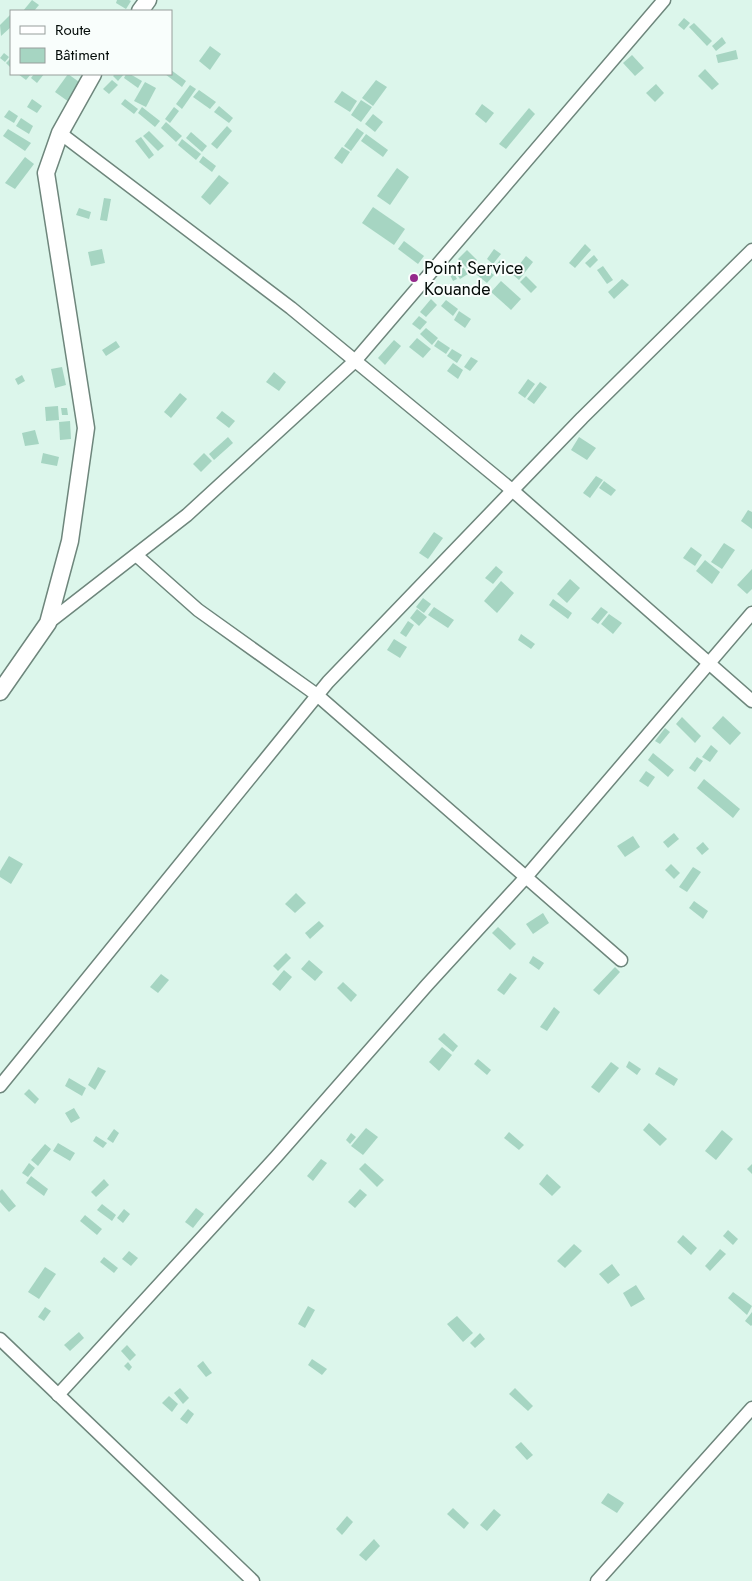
<svg xmlns="http://www.w3.org/2000/svg" width="752" height="1581" font-family="Jost,sans-serif">
	<style>
		.building { fill: #a6d5c2 }
		.lines { fill: none; stroke-linecap: round; stroke-linejoin: round }
		.minor-casing { stroke: #6e867c; stroke-width: 15 }
		.major-casing { stroke: #6e867c; stroke-width: 19 }
		.minor { stroke: #fff; stroke-width: 12 }
		.major { stroke: #fff; stroke-width: 16 }
		.poi-dot { fill: #94298b; stroke: #f9fefc; stroke-width: 2 }
		.labels { text-anchor: middle; stroke-width: 4; stroke-linejoin: round; paint-order: stroke }
		.poi-label { font-size: 18px; fill: #050d0a; stroke: #f9fefc; text-anchor: start }
	</style>
	<rect width="100%" height="100%" fill="#dcf6eb"/>
	<g class="building">
		<path d="M32,0L39,5L34,11H23Z"/>
		<path d="M117,0H129L131,1L126,9L116,3Z"/>
		<path d="M10,15L11,27L1,36L0,25Z"/>
		<path d="M684,18L690,23L684,30L678,25Z"/>
		<path d="M694,23L712,41L707,46L689,27Z"/>
		<path d="M722,37L726,43L716,51L712,46Z"/>
		<path d="M210,46L221,54L210,70L199,61Z"/>
		<path d="M736,50L738,59L718,63L716,55Z"/>
		<path d="M4,53L9,57L5,62L0,58Z"/>
		<path d="M632,55L644,68L635,76L623,63Z"/>
		<path d="M11,58V68L6,63Z"/>
		<path d="M705,69L719,84L712,90L698,76Z"/>
		<path d="M171,70L186,81L182,87L165,74H171Z"/>
		<path d="M18,74H31L26,80Z"/>
		<path d="M34,74H44L37,83L31,78Z"/>
		<path d="M68,74L82,84L69,102L55,92Z"/>
		<path d="M115,74H124L118,81L113,76Z"/>
		<path d="M126,74H130L142,81L138,88L124,78Z"/>
		<path d="M112,80L118,85L109,94L103,89Z"/>
		<path d="M376,80L387,87L373,106L362,98Z"/>
		<path d="M145,82L156,88L146,107L134,101Z"/>
		<path d="M656,84L664,93L655,102L646,93Z"/>
		<path d="M190,85L196,89L182,109L176,104Z"/>
		<path d="M199,90L216,102L210,109L193,97Z"/>
		<path d="M342,91L357,101L350,112L334,102Z"/>
		<path d="M32,99L42,106L37,113L27,107Z"/>
		<path d="M125,99L138,109L134,114L121,104Z"/>
		<path d="M361,100L372,107L361,122L351,115Z"/>
		<path d="M482,104L494,113L486,123L475,114Z"/>
		<path d="M219,106L233,118L229,123L214,112Z"/>
		<path d="M142,107L160,121L155,127L138,113Z"/>
		<path d="M174,107L179,111L170,123L165,119Z"/>
		<path d="M529,108L535,114L506,149L499,144Z"/>
		<path d="M9,110L18,116L14,123L4,117Z"/>
		<path d="M373,114L383,122L375,132L365,124Z"/>
		<path d="M21,118L33,126L29,134L16,126Z"/>
		<path d="M166,122L182,136L176,142L161,128Z"/>
		<path d="M227,126L232,131L217,149L211,144Z"/>
		<path d="M357,128L364,133L351,151L344,146Z"/>
		<path d="M8,129L31,143L25,151L3,136Z"/>
		<path d="M149,131L164,146L158,151L143,136Z"/>
		<path d="M191,132L207,146L202,152L186,138Z"/>
		<path d="M366,134L388,150L383,157L361,141Z"/>
		<path d="M141,137L154,155L149,159L135,141Z"/>
		<path d="M182,139L201,154L196,160L178,145Z"/>
		<path d="M342,147L350,152L342,164L334,158Z"/>
		<path d="M203,156L216,166L212,172L199,162Z"/>
		<path d="M25,157L34,164L15,189L5,183Z"/>
		<path d="M397,168L409,177L390,205L377,196Z"/>
		<path d="M219,175L229,183L210,205L201,197Z"/>
		<path d="M104,198L111,199L107,221L100,220Z"/>
		<path d="M373,207L405,229L394,245L362,223Z"/>
		<path d="M79,208L91,212L89,219L76,215Z"/>
		<path d="M404,241L424,256L418,264L398,249Z"/>
		<path d="M585,244L591,250L575,268L569,263Z"/>
		<path d="M102,249L105,263L91,266L88,252Z"/>
		<path d="M494,249L501,254L493,264L487,259Z"/>
		<path d="M467,250L477,260L468,269L458,259Z"/>
		<path d="M594,255L598,260L590,268L585,263Z"/>
		<path d="M526,256L533,262L519,280L512,274Z"/>
		<path d="M500,260L509,266L505,271L496,265Z"/>
		<path d="M460,263L468,274L460,279L452,268Z"/>
		<path d="M479,263L494,275L487,283L472,271Z"/>
		<path d="M603,266L613,280L607,284L597,270Z"/>
		<path d="M452,270L457,279L453,281L449,273Z"/>
		<path d="M526,276L537,287L531,293L520,282Z"/>
		<path d="M622,279L629,285L614,299L608,292Z"/>
		<path d="M501,281L521,299L511,310L491,292Z"/>
		<path d="M431,299L437,305L426,317L420,312Z"/>
		<path d="M446,300L458,309L453,316L441,306Z"/>
		<path d="M459,311L471,319L465,328L454,320Z"/>
		<path d="M419,316L427,322L420,330L412,324Z"/>
		<path d="M426,328L438,338L432,345L420,334Z"/>
		<path d="M417,338L431,349L423,358L409,347Z"/>
		<path d="M394,340L401,346L385,365L378,358Z"/>
		<path d="M438,340L450,348L446,354L434,346Z"/>
		<path d="M116,341L120,347L106,356L102,350Z"/>
		<path d="M452,349L462,355L457,363L447,356Z"/>
		<path d="M471,357L478,361L470,371L464,367Z"/>
		<path d="M453,363L463,370L458,379L447,371Z"/>
		<path d="M62,367L66,385L55,388L51,369Z"/>
		<path d="M274,372L286,382L279,391L266,382Z"/>
		<path d="M22,375L25,381L18,385L15,379Z"/>
		<path d="M528,379L535,384L525,398L518,393Z"/>
		<path d="M540,382L547,387L534,404L527,399Z"/>
		<path d="M180,393L187,399L171,418L164,412Z"/>
		<path d="M58,406L59,420L46,421L45,407Z"/>
		<path d="M61,408H67L68,415H62Z"/>
		<path d="M222,411L235,421L229,428L216,418Z"/>
		<path d="M70,421L71,439L60,440L59,422Z"/>
		<path d="M35,430L39,444L25,446L22,433Z"/>
		<path d="M228,437L233,443L214,460L209,454Z"/>
		<path d="M579,437L596,448L587,460L571,450Z"/>
		<path d="M43,453L59,457L57,466L41,463Z"/>
		<path d="M204,453L212,461L201,472L193,464Z"/>
		<path d="M596,476L603,480L590,498L583,493Z"/>
		<path d="M604,481L616,490L611,496L599,488Z"/>
		<path d="M748,510L752,512V529L741,521Z"/>
		<path d="M434,532L443,538L428,559L419,553Z"/>
		<path d="M724,543L735,550L722,569L711,562Z"/>
		<path d="M691,547L702,555L695,566L683,558Z"/>
		<path d="M705,560L720,572L712,584L696,571Z"/>
		<path d="M496,566L503,572L493,584L485,578Z"/>
		<path d="M752,569V589L747,594L737,585Z"/>
		<path d="M570,579L580,588L567,603L557,594Z"/>
		<path d="M501,581L514,593L497,613L484,601Z"/>
		<path d="M423,598L431,604L424,613L416,607Z"/>
		<path d="M553,599L572,613L568,619L549,605Z"/>
		<path d="M434,607L454,620L448,628L428,615Z"/>
		<path d="M601,607L608,612L598,624L591,619Z"/>
		<path d="M417,609L427,617L419,626L410,618Z"/>
		<path d="M609,614L622,623L613,634L601,624Z"/>
		<path d="M408,621L414,625L406,637L400,633Z"/>
		<path d="M521,634L535,644L531,649L518,640Z"/>
		<path d="M394,639L407,647L400,658L387,650Z"/>
		<path d="M723,716L741,733L730,745L712,728Z"/>
		<path d="M682,717L701,736L695,743L676,724Z"/>
		<path d="M665,728L670,732L660,744L655,741Z"/>
		<path d="M711,745L718,751L710,762L702,757Z"/>
		<path d="M653,753L674,770L668,777L648,760Z"/>
		<path d="M697,757L703,761L695,772L689,768Z"/>
		<path d="M646,771L655,777L648,787L639,781Z"/>
		<path d="M704,779L740,809L733,818L697,788Z"/>
		<path d="M674,833L679,839L668,848L663,842Z"/>
		<path d="M633,836L640,847L625,857L617,846Z"/>
		<path d="M703,842L709,849L702,855L696,848Z"/>
		<path d="M9,856L23,864L11,884L0,877V871Z"/>
		<path d="M671,864L680,873L674,879L665,870Z"/>
		<path d="M693,867L701,872L687,892L679,887Z"/>
		<path d="M296,893L306,903L295,913L285,904Z"/>
		<path d="M694,901L708,911L703,919L689,908Z"/>
		<path d="M543,913L549,923L533,934L526,924Z"/>
		<path d="M319,921L324,926L310,939L305,933Z"/>
		<path d="M498,927L516,944L510,950L492,933Z"/>
		<path d="M286,953L291,958L278,971L273,966Z"/>
		<path d="M533,956L544,963L539,970L529,963Z"/>
		<path d="M309,960L323,972L315,981L301,969Z"/>
		<path d="M615,967L620,972L599,995L593,990Z"/>
		<path d="M284,970L292,977L280,991L272,984Z"/>
		<path d="M510,973L517,978L504,995L497,990Z"/>
		<path d="M161,974L169,980L158,993L150,987Z"/>
		<path d="M343,982L357,995L351,1002L337,988Z"/>
		<path d="M554,1007L560,1012L547,1031L540,1027Z"/>
		<path d="M444,1033L458,1046L453,1052L438,1039Z"/>
		<path d="M442,1047L452,1055L439,1071L429,1062Z"/>
		<path d="M478,1059L491,1070L487,1075L474,1064Z"/>
		<path d="M629,1061L641,1069L637,1075L626,1067Z"/>
		<path d="M611,1062L619,1068L599,1093L591,1087Z"/>
		<path d="M98,1067L106,1071L95,1090L88,1085Z"/>
		<path d="M659,1067L678,1079L674,1086L655,1074Z"/>
		<path d="M69,1078L86,1088L82,1096L65,1086Z"/>
		<path d="M29,1089L39,1099L35,1104L24,1094Z"/>
		<path d="M74,1108L80,1118L71,1123L65,1113Z"/>
		<path d="M649,1123L667,1139L660,1146L643,1130Z"/>
		<path d="M366,1128L378,1137L363,1155L351,1146Z"/>
		<path d="M114,1129L119,1133L113,1143L107,1139Z"/>
		<path d="M722,1130L733,1139L716,1160L705,1151Z"/>
		<path d="M509,1132L524,1145L519,1150L504,1138Z"/>
		<path d="M351,1133L356,1137L350,1144L346,1140Z"/>
		<path d="M96,1136L107,1143L103,1148L93,1141Z"/>
		<path d="M58,1143L75,1153L70,1161L53,1151Z"/>
		<path d="M45,1144L51,1149L38,1166L31,1160Z"/>
		<path d="M321,1159L327,1163L313,1181L307,1176Z"/>
		<path d="M29,1163L35,1168L28,1177L22,1173Z"/>
		<path d="M365,1163L384,1180L377,1187L359,1169Z"/>
		<path d="M752,1164V1174L747,1169Z"/>
		<path d="M547,1174L561,1187L552,1196L539,1184Z"/>
		<path d="M31,1176L48,1189L44,1196L26,1183Z"/>
		<path d="M104,1179L109,1185L96,1197L91,1192Z"/>
		<path d="M2,1189L16,1206L9,1212L0,1202V1191Z"/>
		<path d="M360,1189L367,1195L355,1208L348,1202Z"/>
		<path d="M102,1204L116,1215L112,1221L97,1210Z"/>
		<path d="M196,1208L204,1214L193,1228L185,1222Z"/>
		<path d="M124,1209L130,1214L123,1223L117,1218Z"/>
		<path d="M85,1215L102,1229L97,1235L80,1221Z"/>
		<path d="M728,1230L738,1239L733,1245L723,1236Z"/>
		<path d="M683,1235L697,1248L691,1255L677,1242Z"/>
		<path d="M574,1244L582,1251L565,1268L557,1261Z"/>
		<path d="M720,1249L726,1254L710,1271L705,1266Z"/>
		<path d="M129,1251L138,1258L131,1266L122,1259Z"/>
		<path d="M104,1257L118,1268L114,1273L100,1262Z"/>
		<path d="M612,1264L620,1275L608,1284L599,1274Z"/>
		<path d="M45,1267L56,1274L39,1299L28,1292Z"/>
		<path d="M636,1285L645,1299L631,1307L623,1293Z"/>
		<path d="M733,1292L752,1306L747,1315L728,1298Z"/>
		<path d="M308,1306L315,1310L305,1328L298,1324Z"/>
		<path d="M45,1307L51,1311L44,1321L38,1317Z"/>
		<path d="M752,1312V1325L751,1326L745,1321Z"/>
		<path d="M457,1316L473,1333L463,1342L447,1324Z"/>
		<path d="M79,1332L84,1338L70,1351L64,1345Z"/>
		<path d="M480,1333L485,1339L475,1348L470,1343Z"/>
		<path d="M127,1345L136,1355L130,1361L121,1351Z"/>
		<path d="M312,1359L327,1369L322,1375L308,1365Z"/>
		<path d="M203,1361L212,1373L206,1377L197,1366Z"/>
		<path d="M128,1362L132,1367L129,1371L124,1366Z"/>
		<path d="M180,1388L189,1398L183,1404L174,1393Z"/>
		<path d="M515,1388L533,1406L528,1411L509,1394Z"/>
		<path d="M169,1396L178,1404L172,1412L162,1403Z"/>
		<path d="M188,1409L194,1414L187,1424L180,1419Z"/>
		<path d="M521,1442L533,1455L527,1460L515,1447Z"/>
		<path d="M608,1493L624,1503L617,1513L601,1503Z"/>
		<path d="M453,1508L469,1523L464,1529L447,1514Z"/>
		<path d="M494,1509L501,1515L487,1531L480,1525Z"/>
		<path d="M347,1516L353,1522L342,1535L336,1529Z"/>
		<path d="M374,1539L380,1546L366,1561L359,1555Z"/>
	</g>
	<g class="lines">
		<g class="minor-casing">
			<g id="minor">
				<path d="M60,133L291,308L512,490L752,701"/>
				<path d="M136,555L198,610L317,695L621,960"/>
				<path d="M48,623L187,515L355,361L664,0"/>
				<path d="M0,1086L328,682L582,418L752,250"/>
				<path d="M0,1339L253,1581"/>
				<path d="M58,1395L276,1157L427,985L526,877L752,613"/>
				<path d="M597,1581L752,1408"/>
			</g>
		</g>
		<g class="major-casing">
			<g id="major">
				<path d="M140,11L148,0"/>
				<path d="M0,692L48,623L70,541L86,428L46,173L60,133L93,74"/>
			</g>
		</g>
		<use href="#minor" class="minor"/>
		<use href="#major" class="major"/>
	</g>
	<circle class="poi-dot" cx="414" cy="278" r="5"/>
	<g class="labels">
		<g class="poi-label">
			<text x="424" y="274">Point Service<tspan x="424" dy="21">Kouande</tspan></text>
		</g>
	</g>
	<rect x="10" y="10" width="162" height="65" fill="#f9fefc" stroke="#979e9b"/>
	<rect x="20" y="26" width="25" height="8" fill="#ffffff" stroke="#979e9b"/>
	<text x="55" y="35" font-size="15" fill="#050d0a">Route</text>
	<rect x="20" y="48" width="25" height="15" fill="#a6d5c2" stroke="#979e9b"/>
	<text x="55" y="60" font-size="15" fill="#050d0a">Bâtiment</text>
</svg>
